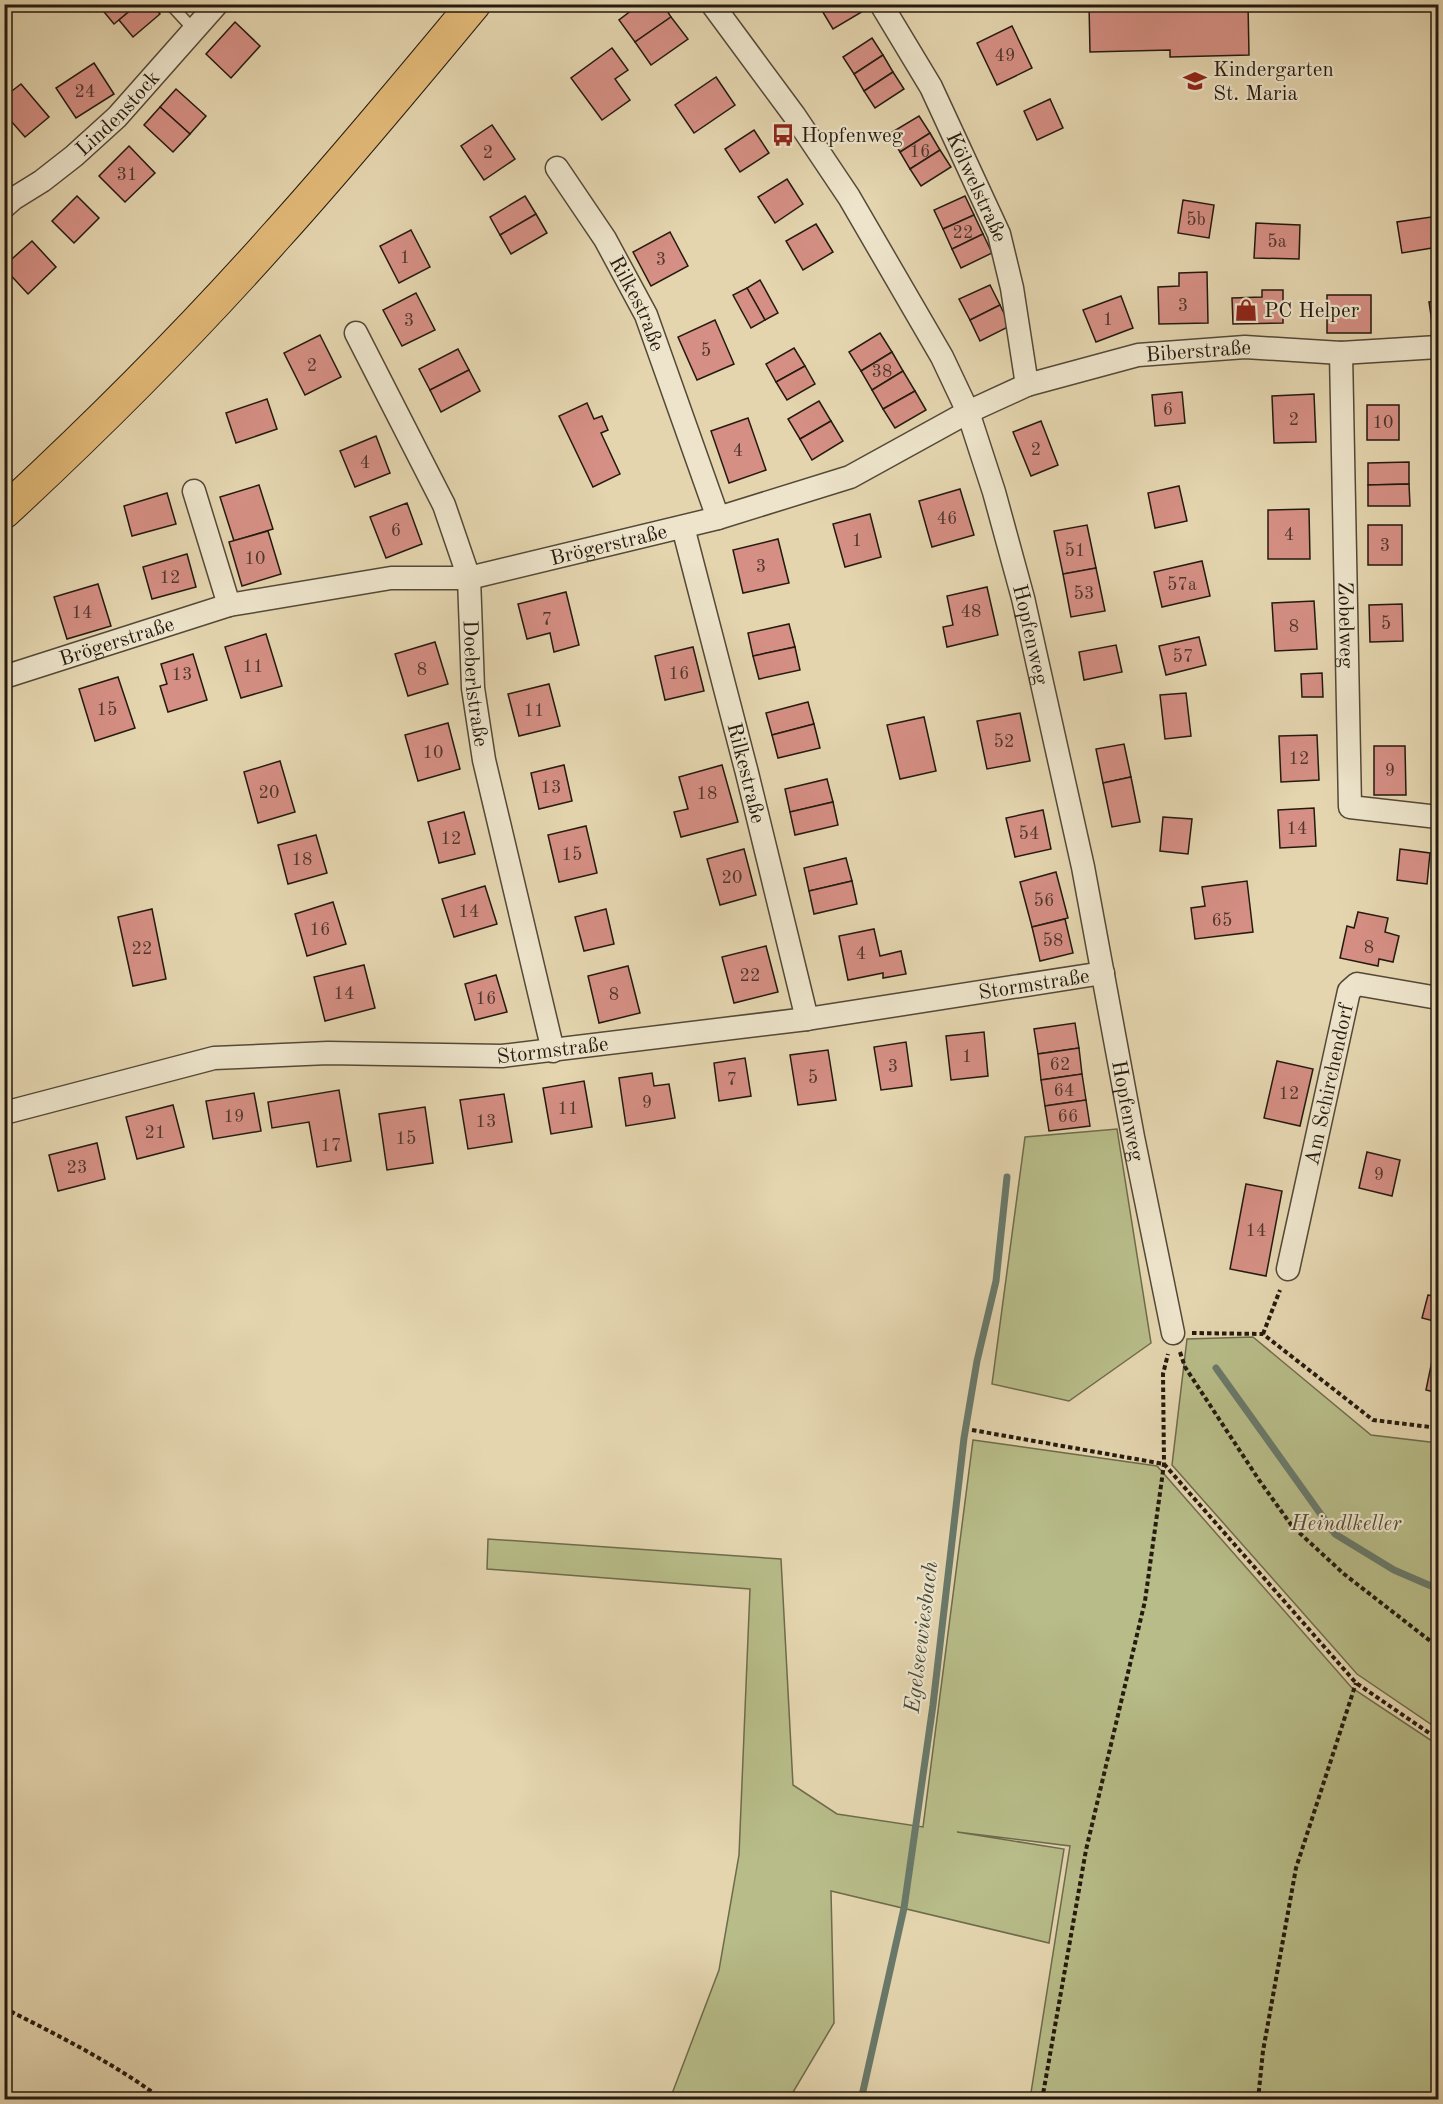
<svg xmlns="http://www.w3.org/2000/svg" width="1443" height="2104" font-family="'Old Standard TT',serif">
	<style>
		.green { fill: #b7bc88; stroke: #6e6b4c; stroke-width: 1.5 }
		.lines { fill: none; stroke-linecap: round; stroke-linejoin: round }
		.stream { stroke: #69796a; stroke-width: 7 }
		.building { fill: #d58f84; stroke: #241a0f; stroke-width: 1.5 }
		.service-casing { stroke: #544937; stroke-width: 13 }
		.minor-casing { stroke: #544937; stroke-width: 25 }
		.primary-casing { stroke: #241a0f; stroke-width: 35 }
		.path { stroke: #241a0f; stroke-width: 4; stroke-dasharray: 4.5 3; stroke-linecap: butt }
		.service { stroke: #ede4cb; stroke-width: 10 }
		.minor { stroke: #ede4cb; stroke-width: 22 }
		.primary { stroke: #e2ba78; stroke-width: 33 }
		.labels { text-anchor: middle; stroke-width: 4.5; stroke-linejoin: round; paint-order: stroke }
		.number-label { font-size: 18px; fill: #50372c }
		.poi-label { font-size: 21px; fill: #241a0f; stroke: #ede4cb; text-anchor: start }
		.street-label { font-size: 21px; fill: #241a0f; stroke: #ede4cb }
		.park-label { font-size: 21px; font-style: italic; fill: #504b33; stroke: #ede4cb }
		.water-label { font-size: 22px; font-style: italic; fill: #464a3c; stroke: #ede4cb }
	</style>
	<rect width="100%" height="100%" fill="#e4d5af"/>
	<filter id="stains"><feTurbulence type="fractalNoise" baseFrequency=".00333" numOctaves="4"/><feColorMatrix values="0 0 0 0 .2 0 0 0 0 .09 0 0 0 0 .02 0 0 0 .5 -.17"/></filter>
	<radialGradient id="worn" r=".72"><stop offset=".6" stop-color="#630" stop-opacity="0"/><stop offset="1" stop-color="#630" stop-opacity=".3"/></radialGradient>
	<g class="green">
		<path d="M1117,1129L1151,1343L1069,1401L992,1384L1025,1137Z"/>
		<path d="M1253,1337L1371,1435L1438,1443V1729L1357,1674L1172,1465L1187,1339Z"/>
		<path d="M973,1440L1157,1466L1352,1688L1438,1745V2099H1030L1070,1846L957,1832L1064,1849L1049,1943L831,1891L834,2023L789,2099H670L719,1970L739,1855L750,1589L487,1569L488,1539L781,1559L793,1785L837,1814L923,1827Z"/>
	</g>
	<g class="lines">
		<g class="stream">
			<path d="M1216,1368L1335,1534L1394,1570L1438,1589"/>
			<path d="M861,2100L904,1908L933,1705L964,1438L977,1361L996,1281L1007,1177"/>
		</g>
	</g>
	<g class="building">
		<path d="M103,4H138L114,24L100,7Z"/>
		<path d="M138,4H152L160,14L133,37L119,20Z"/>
		<path d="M640,4H663L671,17L635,42L619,20Z"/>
		<path d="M829,4H861L865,10L833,29L821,9Z"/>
		<path d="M1089,4H1248L1249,55L1170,57V50L1090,52Z"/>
		<path d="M671,17L688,39L651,65L635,42Z"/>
		<path d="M235,22L260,46L231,78L206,54Z"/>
		<path d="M1012,26L1032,68L997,85L977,43Z"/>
		<path d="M872,38L883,55L854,74L843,57Z"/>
		<path d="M612,48L628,70L615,79L630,100L602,120L571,78Z"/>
		<path d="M883,55L893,72L864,91L854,74Z"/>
		<path d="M94,63L114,94L76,118L56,88Z"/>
		<path d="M893,72L904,89L875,108L864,91Z"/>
		<path d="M716,77L735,105L694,133L675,105Z"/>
		<path d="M21,84L49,117L25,137L4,113V97Z"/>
		<path d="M176,89L206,116L190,134L160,107Z"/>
		<path d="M1050,99L1063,128L1037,140L1024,111Z"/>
		<path d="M160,107L190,134L173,152L144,125Z"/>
		<path d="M919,116L930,133L900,152L889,134Z"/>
		<path d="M492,125L515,159L484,180L461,146Z"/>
		<path d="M754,130L769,153L740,172L725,149Z"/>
		<path d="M930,133L940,150L910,169L900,152Z"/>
		<path d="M129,146L155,173L125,202L99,176Z"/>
		<path d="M940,150L951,167L921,186L910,169Z"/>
		<path d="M787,179L803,204L775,223L758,197Z"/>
		<path d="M77,196L99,218L74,243L52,221Z"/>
		<path d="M525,196L536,214L500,235L490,217Z"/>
		<path d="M965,196L974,215L943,229L934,210Z"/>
		<path d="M1183,200L1214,205L1209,238L1178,233Z"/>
		<path d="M536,214L547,233L511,254L500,235Z"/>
		<path d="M974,215L983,234L952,249L943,229Z"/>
		<path d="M1438,216V247L1402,253L1397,222Z"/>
		<path d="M1256,223L1300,225L1299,259L1254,258Z"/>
		<path d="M816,224L833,252L803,270L786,241Z"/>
		<path d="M411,230L430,267L399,283L380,246Z"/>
		<path d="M670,232L688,266L651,286L633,252Z"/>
		<path d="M983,234L992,253L961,268L952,249Z"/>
		<path d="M32,241L56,267L28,294L4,268V266Z"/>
		<path d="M1207,272L1208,323L1159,324L1158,287L1179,286V273Z"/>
		<path d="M760,280L778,313L765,320L747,288Z"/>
		<path d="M990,285L1000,305L970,320L959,299Z"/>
		<path d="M747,288L765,320L751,328L733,295Z"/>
		<path d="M1262,290H1283V323L1233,324L1232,298L1262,297Z"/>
		<path d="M416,293L435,330L402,346L383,310Z"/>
		<rect x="1327" y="295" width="44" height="38"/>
		<path d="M1121,296L1133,328L1096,342L1083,310Z"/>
		<path d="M1438,301V328L1433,329L1429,302Z"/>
		<path d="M1000,305L1010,326L980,341L970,320Z"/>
		<path d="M715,320L734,364L697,380L678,337Z"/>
		<path d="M880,333L892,352L861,371L849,352Z"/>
		<path d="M320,335L341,377L305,395L284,353Z"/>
		<path d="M794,348L805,366L776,382L766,364Z"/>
		<path d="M458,349L469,370L430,390L419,369Z"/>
		<path d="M892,352L903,371L872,390L861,371Z"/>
		<path d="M805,366L815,384L787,400L776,382Z"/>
		<path d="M469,370L480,391L441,412L430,390Z"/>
		<path d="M903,371L915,391L883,409L872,390Z"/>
		<path d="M915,391L926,410L895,428L883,409Z"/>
		<path d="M1182,392L1185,423L1155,426L1152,395Z"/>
		<path d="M1314,394L1316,442L1274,443L1272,396Z"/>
		<path d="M267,399L277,429L236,443L226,413Z"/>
		<path d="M819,401L831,421L800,439L788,419Z"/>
		<path d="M587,403L594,419L602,416L608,430L601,433L620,474L593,487L559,416Z"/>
		<rect x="1367" y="405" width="32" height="35"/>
		<path d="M748,418L766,470L729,483L711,431Z"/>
		<path d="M831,421L843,441L812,460L800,439Z"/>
		<path d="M1041,421L1058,465L1031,476L1013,432Z"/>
		<path d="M376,436L390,473L355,487L340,451Z"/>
		<path d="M1409,462V484L1368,485V463Z"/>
		<path d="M1409,484L1410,506H1368V485Z"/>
		<path d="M259,485L273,529L234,541L220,497Z"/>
		<path d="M1179,486L1187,521L1155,528L1148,493Z"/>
		<path d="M960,489L974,535L932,547L919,501Z"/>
		<path d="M167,493L176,524L132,536L124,506Z"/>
		<path d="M407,503L422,544L386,558L370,517Z"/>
		<path d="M1309,509L1310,559H1268V510Z"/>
		<path d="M870,514L881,557L845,567L833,524Z"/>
		<path d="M1087,525L1096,568L1063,574L1054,531Z"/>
		<rect x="1368" y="525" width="34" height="40"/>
		<path d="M268,531L281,574L242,586L229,542Z"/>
		<path d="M778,539L789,583L743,593L733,550Z"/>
		<path d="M187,554L196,587L152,599L143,567Z"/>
		<path d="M1202,561L1210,596L1162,607L1154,572Z"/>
		<path d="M1096,568L1105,611L1071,617L1063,574Z"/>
		<path d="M98,584L111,626L67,639L54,597Z"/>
		<path d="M987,587L998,635L947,647L943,627L953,625L947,596Z"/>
		<path d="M566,592L579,645L554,652L550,633L527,639L518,604Z"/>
		<path d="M1314,601L1317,649L1275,651L1272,603Z"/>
		<path d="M1402,604L1403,641L1370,642L1369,605Z"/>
		<path d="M789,624L795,647L753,656L748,633Z"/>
		<path d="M266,634L282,686L241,698L225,647Z"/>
		<path d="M1199,637L1206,665L1166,675L1159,646Z"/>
		<path d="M435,642L448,684L408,696L395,654Z"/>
		<path d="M1116,645L1122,672L1084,680L1079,652Z"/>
		<path d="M693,647L704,691L665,700L655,656Z"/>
		<path d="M795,647L800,670L759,679L753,656Z"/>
		<path d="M193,654L207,700L168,712L160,686L167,684L161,664Z"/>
		<path d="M1322,673L1323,697H1302L1301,674Z"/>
		<path d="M118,677L135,728L95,741L79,689Z"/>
		<path d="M549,684L560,726L519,736L508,694Z"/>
		<path d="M1186,693L1191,736L1165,739L1160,695Z"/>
		<path d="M808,702L814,724L772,735L766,713Z"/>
		<path d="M1020,713L1030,761L987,769L977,721Z"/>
		<path d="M924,717L936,771L900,779L887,725Z"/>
		<path d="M448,723L460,769L418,781L405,735Z"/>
		<path d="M814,724L820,748L778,758L772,735Z"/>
		<path d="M1317,735L1319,780L1281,782L1279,736Z"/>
		<path d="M1124,744L1131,777L1103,783L1096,749Z"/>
		<path d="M1374,746H1405L1406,795H1374Z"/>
		<path d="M280,761L295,812L258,823L244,772Z"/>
		<path d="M564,765L572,801L539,809L531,773Z"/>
		<path d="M722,765L738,822L681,837L674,812L688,809L679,777Z"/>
		<path d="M1131,777L1140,822L1112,827L1103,783Z"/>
		<path d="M827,779L833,802L790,812L785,789Z"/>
		<path d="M833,802L838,825L795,835L790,812Z"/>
		<path d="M1314,808L1316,846L1280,848L1278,810Z"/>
		<path d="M1043,810L1051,849L1015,857L1006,818Z"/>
		<path d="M464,812L475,854L439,863L428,822Z"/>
		<path d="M1163,817L1192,819L1188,854L1160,851Z"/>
		<path d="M586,826L597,873L559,882L548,835Z"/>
		<path d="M316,835L327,873L288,884L278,845Z"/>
		<path d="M744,849L756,895L720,905L707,859Z"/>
		<path d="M1400,849L1430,853L1427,884L1397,880Z"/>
		<path d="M846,858L852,881L809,891L804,868Z"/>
		<path d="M1056,872L1068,918L1032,927L1020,882Z"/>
		<path d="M852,881L857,904L814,914L809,891Z"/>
		<path d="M1247,881L1253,932L1195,939L1191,908L1205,906L1202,887Z"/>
		<path d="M485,886L497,924L454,937L442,899Z"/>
		<path d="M333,902L346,944L307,956L295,914Z"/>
		<path d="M152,909L166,979L133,986L118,917Z"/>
		<path d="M606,909L614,944L584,951L575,917Z"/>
		<path d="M1358,912L1388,918L1385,932L1399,936L1393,962L1379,959L1378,966L1340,958L1347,926L1354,928Z"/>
		<path d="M1065,919L1073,953L1040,961L1032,927Z"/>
		<path d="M874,929L880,956L901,951L906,974L883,978V973L848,980L839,936Z"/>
		<path d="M766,946L778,992L734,1003L722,957Z"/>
		<path d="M364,965L375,1008L325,1021L314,977Z"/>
		<path d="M628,966L640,1013L599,1023L588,976Z"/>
		<path d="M496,975L507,1012L475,1020L465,984Z"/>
		<path d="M1075,1023L1079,1048L1038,1054L1034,1029Z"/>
		<path d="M984,1032L988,1076L951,1080L946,1036Z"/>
		<path d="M906,1042L912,1086L881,1090L874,1047Z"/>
		<path d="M1079,1048L1082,1074L1041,1080L1038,1054Z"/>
		<path d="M828,1050L836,1100L798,1105L790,1055Z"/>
		<path d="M745,1058L751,1096L719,1101L714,1063Z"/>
		<path d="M1277,1061L1313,1069L1300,1126L1264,1118Z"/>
		<path d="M652,1073L654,1086L669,1084L675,1118L626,1126L619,1078Z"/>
		<path d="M1082,1074L1086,1100L1045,1106L1041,1080Z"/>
		<path d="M584,1081L592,1127L551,1134L543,1088Z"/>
		<path d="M339,1090L351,1161L317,1167L309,1122L272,1128L268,1102Z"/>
		<path d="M254,1093L261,1131L213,1139L206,1101Z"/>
		<path d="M504,1094L512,1142L468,1149L460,1100Z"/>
		<path d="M1086,1100L1090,1126L1049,1131L1045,1106Z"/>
		<path d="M173,1105L184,1147L137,1159L126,1117Z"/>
		<path d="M425,1107L433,1163L387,1170L379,1114Z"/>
		<path d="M97,1143L105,1179L58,1191L49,1155Z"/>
		<path d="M1367,1152L1400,1160L1392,1196L1359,1188Z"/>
		<path d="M1246,1184L1282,1191L1266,1276L1230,1269Z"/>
		<path d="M1428,1295L1438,1297V1330H1437L1438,1322L1422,1318Z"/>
		<path d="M1434,1351L1438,1352V1393L1426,1390Z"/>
	</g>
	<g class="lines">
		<g class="service-casing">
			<path id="service" d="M170,4L194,30"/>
		</g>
		<g class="minor-casing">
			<g id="minor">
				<path id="s1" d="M712,4L794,115L849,197L942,357L968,412L994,492L1023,598L1083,867L1133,1137L1173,1333"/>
				<path id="s2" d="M881,4L931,87L999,234L1012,288L1027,385"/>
				<path id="s3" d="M557,168L605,239L646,315L718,518"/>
				<path id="s4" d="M4,207L13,199L42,181L74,156L117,117L217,4"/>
				<path id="s5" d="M356,333L444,505L469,578L473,688L484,760L553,1051"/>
				<path id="s6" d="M1341,353L1350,807L1438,817"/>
				<path d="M194,491L229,605"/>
				<path id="s7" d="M683,527L747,773L807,1019"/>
				<path id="s8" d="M4,677L229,605L391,578H469L718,518L850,477L968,412L1027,385L1138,355L1245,347L1341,353L1438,347"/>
				<path id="s9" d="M4,1113L214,1058L328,1053L502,1056L807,1019L1103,973"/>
				<path id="s10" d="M1288,1269L1349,991L1357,984L1438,998"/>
			</g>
		</g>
		<g class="primary-casing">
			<path id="primary" d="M4,512C99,424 190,333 276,236C344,161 409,82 474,4"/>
		</g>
		<g class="path">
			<path d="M1192,1333L1263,1334L1373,1420L1438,1428"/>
			<path d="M1263,1334L1280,1290"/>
			<path d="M1180,1352L1185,1367L1259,1480L1292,1526L1344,1574L1438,1647"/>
			<path d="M972,1430L1164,1464L1356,1683L1438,1739"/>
			<path d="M4,2008C59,2036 114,2063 163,2100"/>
			<path d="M1042,2100L1086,1850L1145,1601L1164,1464L1163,1374L1168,1354"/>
			<path d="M1258,2100L1263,2051L1296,1868L1356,1683"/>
		</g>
		<use href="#service" class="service"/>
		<use href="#minor" class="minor"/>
		<use href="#primary" class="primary"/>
	</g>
	<defs>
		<g id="school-bare" transform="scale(1.8)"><path d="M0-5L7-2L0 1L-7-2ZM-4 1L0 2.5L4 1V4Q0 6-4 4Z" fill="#8f2418" stroke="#ede4cb" stroke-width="2.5" paint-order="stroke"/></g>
		<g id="bus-bare" transform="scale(1.8)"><path d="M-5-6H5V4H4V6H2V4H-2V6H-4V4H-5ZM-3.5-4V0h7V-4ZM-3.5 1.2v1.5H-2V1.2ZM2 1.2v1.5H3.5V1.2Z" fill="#8f2418" stroke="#ede4cb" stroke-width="2.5" paint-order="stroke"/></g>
		<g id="shop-bare" transform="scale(1.8)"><path d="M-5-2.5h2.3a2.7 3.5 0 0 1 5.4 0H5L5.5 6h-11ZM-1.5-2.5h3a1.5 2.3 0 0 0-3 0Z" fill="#8f2418" stroke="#ede4cb" stroke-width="2.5" paint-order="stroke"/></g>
	</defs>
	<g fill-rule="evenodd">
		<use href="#school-bare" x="1195" y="81"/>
		<use href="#bus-bare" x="783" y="135"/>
		<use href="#shop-bare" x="1246" y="310"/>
	</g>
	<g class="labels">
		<g class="number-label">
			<text x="1005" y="61">49</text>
			<text x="85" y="97">24</text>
			<text x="920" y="157">16</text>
			<text x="488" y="158">2</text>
			<text x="127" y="180">31</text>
			<text x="1196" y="225">5b</text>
			<text x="963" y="238">22</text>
			<text x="1277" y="247">5a</text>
			<text x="405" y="263">1</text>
			<text x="661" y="265">3</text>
			<text x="1183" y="311">3</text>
			<text x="1108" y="325">1</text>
			<text x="409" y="326">3</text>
			<text x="706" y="356">5</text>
			<text x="312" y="371">2</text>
			<text x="882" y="377">38</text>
			<text x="1168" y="415">6</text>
			<text x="1294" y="425">2</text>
			<text x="1383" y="428">10</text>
			<text x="1036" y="455">2</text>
			<text x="738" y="456">4</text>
			<text x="365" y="468">4</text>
			<text x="947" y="524">46</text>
			<text x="396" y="536">6</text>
			<text x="1289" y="540">4</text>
			<text x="857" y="546">1</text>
			<text x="1385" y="551">3</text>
			<text x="1075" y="556">51</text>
			<text x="255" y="564">10</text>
			<text x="761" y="572">3</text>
			<text x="170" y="583">12</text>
			<text x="1182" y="590">57a</text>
			<text x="1084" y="599">53</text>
			<text x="971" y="617">48</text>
			<text x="82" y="618">14</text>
			<text x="547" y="625">7</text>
			<text x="1386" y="629">5</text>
			<text x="1294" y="632">8</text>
			<text x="1183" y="662">57</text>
			<text x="253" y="672">11</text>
			<text x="422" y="675">8</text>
			<text x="679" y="679">16</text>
			<text x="182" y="680">13</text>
			<text x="107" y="715">15</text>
			<text x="534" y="716">11</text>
			<text x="1004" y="747">52</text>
			<text x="433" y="758">10</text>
			<text x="1299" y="764">12</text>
			<text x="1390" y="776">9</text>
			<text x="551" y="793">13</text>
			<text x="269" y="798">20</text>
			<text x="707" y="799">18</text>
			<text x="1297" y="834">14</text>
			<text x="1029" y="839">54</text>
			<text x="451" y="844">12</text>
			<text x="572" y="860">15</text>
			<text x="302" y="865">18</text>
			<text x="732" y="883">20</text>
			<text x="1044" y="906">56</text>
			<text x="469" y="917">14</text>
			<text x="1222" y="926">65</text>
			<text x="320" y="935">16</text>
			<text x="1053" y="946">58</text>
			<text x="1369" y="953">8</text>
			<text x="142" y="954">22</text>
			<text x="861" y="959">4</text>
			<text x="750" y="981">22</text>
			<text x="344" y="999">14</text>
			<text x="614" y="1000">8</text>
			<text x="486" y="1004">16</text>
			<text x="967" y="1062">1</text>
			<text x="1060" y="1070">62</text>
			<text x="893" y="1072">3</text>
			<text x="813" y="1083">5</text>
			<text x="732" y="1085">7</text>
			<text x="1064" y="1096">64</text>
			<text x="1289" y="1099">12</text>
			<text x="647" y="1108">9</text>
			<text x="568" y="1114">11</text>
			<text x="234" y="1122">19</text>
			<text x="1068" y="1122">66</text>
			<text x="486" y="1127">13</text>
			<text x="155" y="1138">21</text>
			<text x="406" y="1144">15</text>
			<text x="331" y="1151">17</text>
			<text x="77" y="1173">23</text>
			<text x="1379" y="1180">9</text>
			<text x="1256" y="1236">14</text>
		</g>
		<g class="poi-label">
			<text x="1213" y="76">Kindergarten<tspan x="1213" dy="24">St. Maria</tspan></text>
			<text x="801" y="142">Hopfenweg</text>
			<text x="1264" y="317">PC Helper</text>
		</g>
		<g class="street-label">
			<text dy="7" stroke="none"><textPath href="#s4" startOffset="148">Lindenstock</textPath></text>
			<text dy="7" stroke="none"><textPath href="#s2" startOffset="207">Kölwelstraße</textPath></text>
			<text dy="7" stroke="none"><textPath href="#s3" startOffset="158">Rilkestraße</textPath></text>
			<text dy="7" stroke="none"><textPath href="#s8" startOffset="1248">Biberstraße</textPath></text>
			<text dy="7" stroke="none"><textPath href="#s8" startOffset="622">Brögerstraße</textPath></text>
			<text dy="7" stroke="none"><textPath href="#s6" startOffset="272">Zobelweg</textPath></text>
			<text dy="7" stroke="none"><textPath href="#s1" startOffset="714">Hopfenweg</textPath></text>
			<text dy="7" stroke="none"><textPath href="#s8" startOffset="118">Brögerstraße</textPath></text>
			<text dy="7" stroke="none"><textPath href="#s5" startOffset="376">Doeberlstraße</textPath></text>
			<text dy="7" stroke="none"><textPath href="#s7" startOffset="254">Rilkestraße</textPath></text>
			<text dy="7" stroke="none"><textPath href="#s9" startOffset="1042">Stormstraße</textPath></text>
			<text dy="7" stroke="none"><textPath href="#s9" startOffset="556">Stormstraße</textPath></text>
			<text dy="7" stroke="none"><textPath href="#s10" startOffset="189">Am Schirchendorf</textPath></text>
			<text dy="7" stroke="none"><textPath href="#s1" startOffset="1200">Hopfenweg</textPath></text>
		</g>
		<g class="park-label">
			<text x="1346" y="1530">Heindlkeller</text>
		</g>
		<g class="water-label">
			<text transform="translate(920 1637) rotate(-83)" y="8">Egelseewiesbach</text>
		</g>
	</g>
	<rect width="1443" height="2104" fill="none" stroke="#e4d5af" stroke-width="24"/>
	<rect x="6" y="6" width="1431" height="2092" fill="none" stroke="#241a0f" stroke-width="3"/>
	<rect x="12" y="12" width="1419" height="2080" fill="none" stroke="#241a0f" stroke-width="1.5"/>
	<rect width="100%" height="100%" filter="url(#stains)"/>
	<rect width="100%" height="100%" fill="url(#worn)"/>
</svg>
